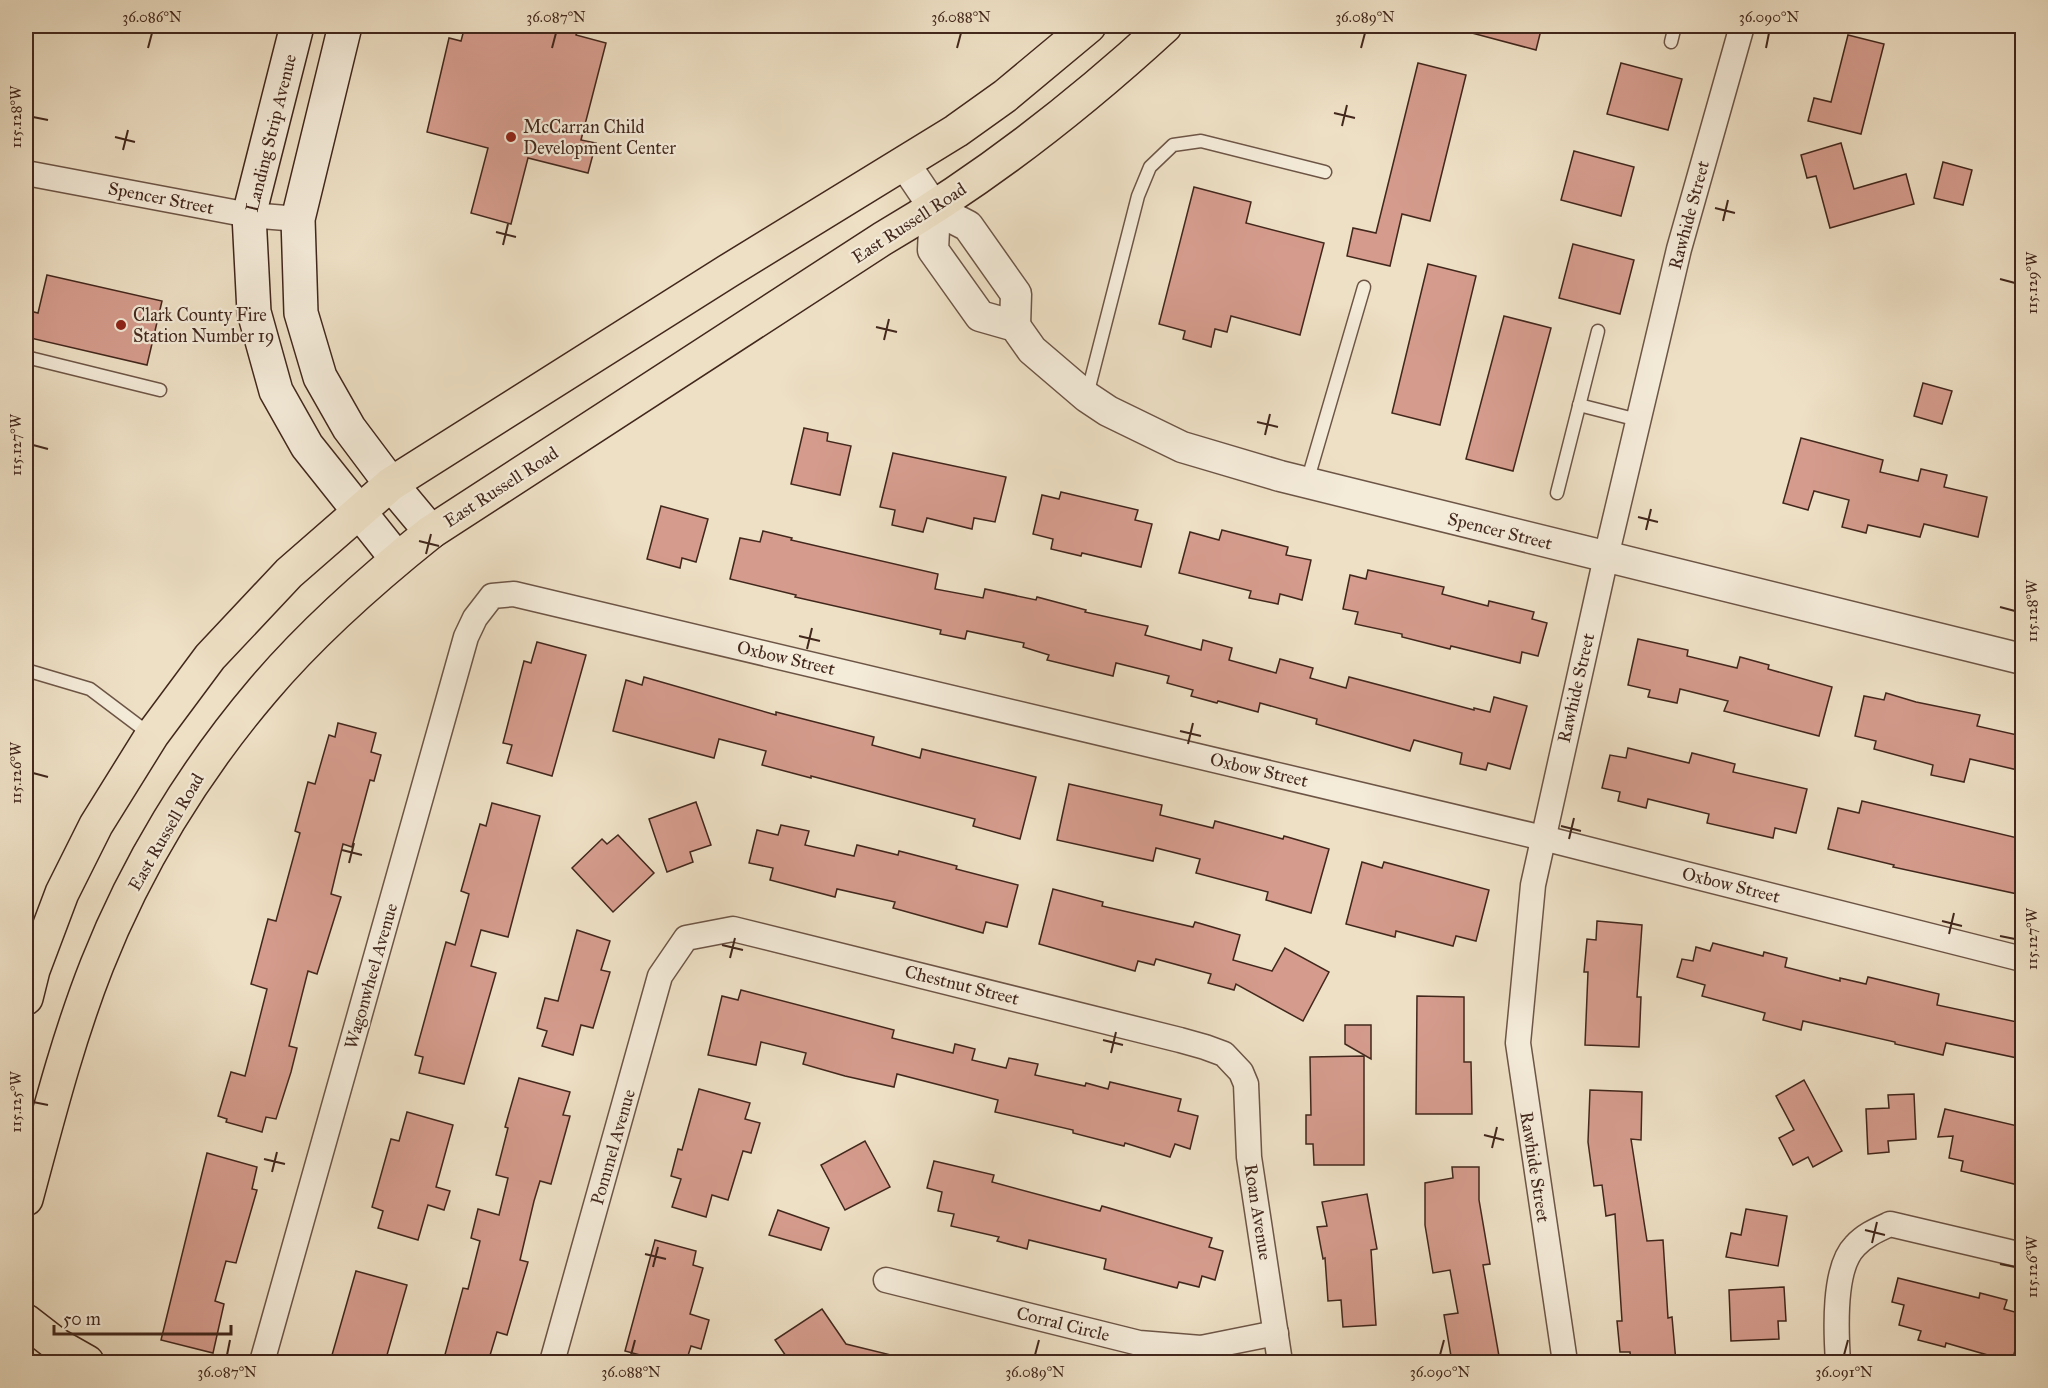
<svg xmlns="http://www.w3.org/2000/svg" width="2048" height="1388" font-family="'IM FELL Great Primer',serif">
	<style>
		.building { fill: #d59c8d; stroke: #42271c; stroke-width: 1.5 }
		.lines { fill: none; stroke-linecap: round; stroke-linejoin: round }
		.service-casing { stroke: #6d5546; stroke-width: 15 }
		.minor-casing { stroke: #6d5546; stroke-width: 27 }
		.tertiary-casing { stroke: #6d5546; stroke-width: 33 }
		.secondary-casing { stroke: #42271c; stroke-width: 36 }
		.primary-casing { stroke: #42271c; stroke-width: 36 }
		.service { stroke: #f4ebd9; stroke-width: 12 }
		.minor { stroke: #f4ebd9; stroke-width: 24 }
		.tertiary { stroke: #f4ebd9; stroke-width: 30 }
		.secondary { stroke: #f4ebd9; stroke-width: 33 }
		.primary { stroke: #eee0c5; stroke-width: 33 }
		.ticks { fill: none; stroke: #42271c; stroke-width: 2 }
		.poi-dot { fill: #8f2418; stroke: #f4ebd9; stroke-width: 2 }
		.labels { text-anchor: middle; stroke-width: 4.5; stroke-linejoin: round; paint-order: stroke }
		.poi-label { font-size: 18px; fill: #42271c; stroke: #f4ebd9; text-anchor: start }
		.street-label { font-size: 18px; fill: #42271c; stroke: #f4ebd9 }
		.neatline { fill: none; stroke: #42271c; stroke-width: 2 }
		.ticks-label { font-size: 15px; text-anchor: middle; fill: #42271c }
	</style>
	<rect width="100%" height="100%" fill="#eee0c5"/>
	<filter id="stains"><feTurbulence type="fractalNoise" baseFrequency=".00333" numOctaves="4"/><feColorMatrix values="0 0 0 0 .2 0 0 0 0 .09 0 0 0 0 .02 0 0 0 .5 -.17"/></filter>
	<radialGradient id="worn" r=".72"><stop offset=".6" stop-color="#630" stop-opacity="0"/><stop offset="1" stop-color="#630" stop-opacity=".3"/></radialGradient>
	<g class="building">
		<path d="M465,26H578L576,35L606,43L581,140L596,143L588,173L528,158L511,224L471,213L488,148L427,132L449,38L461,41Z"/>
		<path d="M1469,26H1542L1536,50L1468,32Z"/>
		<path d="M1848,35L1884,44L1861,134L1808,121L1814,98L1831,102Z"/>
		<path d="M1418,63L1466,75L1430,221L1402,214L1390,266L1347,256L1353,228L1376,233Z"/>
		<path d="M1621,63L1682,79L1668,130L1607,114Z"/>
		<path d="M1841,143L1854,189L1906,174L1914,204L1830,228L1816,176L1807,178L1801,155Z"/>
		<path d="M1574,151L1634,167L1621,216L1561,200Z"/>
		<path d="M1943,162L1972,170L1963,205L1934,198Z"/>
		<path d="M1194,187L1251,202L1246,223L1324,243L1300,335L1231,316L1227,332L1215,329L1211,347L1183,339L1185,331L1159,324Z"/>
		<path d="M1573,244L1634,260L1620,314L1559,298Z"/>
		<path d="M1428,264L1476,276L1440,425L1392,413Z"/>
		<path d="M47,275L162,301L147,365L26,337V310L38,313Z"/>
		<path d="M1504,316L1551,328L1513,471L1466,459Z"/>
		<path d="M1923,383L1952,391L1942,424L1914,416Z"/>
		<path d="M804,428L828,433L827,441L851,446L840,495L791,484Z"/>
		<path d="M1801,438L1883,460L1880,472L1918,481L1921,469L1947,475L1944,487L1987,497L1978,537L1924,524L1920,537L1868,525L1866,533L1842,527L1849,500L1814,491L1808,510L1783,503Z"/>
		<path d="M893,453L1006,477L995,522L974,518L972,529L927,518L923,532L892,525L895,510L880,507Z"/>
		<path d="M1061,492L1138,510L1135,520L1152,524L1141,567L1082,553L1081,556L1051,549L1053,539L1033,534L1042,495L1059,499Z"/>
		<path d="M661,506L708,519L696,562L682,558L680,568L647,559Z"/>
		<path d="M1222,530L1288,547L1286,555L1311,560L1302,600L1280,594L1278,604L1249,598L1251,591L1179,573L1190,532L1219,540Z"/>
		<path d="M763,531L792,538L791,540L938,574L935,589L983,598L985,589L1036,600L1037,597L1086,610L1085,612L1148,626L1145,635L1201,650L1203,640L1232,648L1229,660L1276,673L1280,659L1313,668L1310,678L1346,688L1349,677L1474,710V708L1490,712L1494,697L1527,706L1510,769L1488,763L1486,770L1460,764L1462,753L1414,740L1410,751L1316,724L1317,719L1260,703L1258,712L1218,701L1217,703L1191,696L1193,690L1167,683L1169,676L1116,663L1113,676L1047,660L1049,655L1023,647L1024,643L967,631L965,639L940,634L941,630L795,597L796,595L730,579L740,538L760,542Z"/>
		<path d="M1368,570L1444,587L1442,594L1488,606L1489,601L1534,612L1532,619L1547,623L1538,656L1522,652L1520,663L1451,646L1450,649L1402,637V634L1355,624L1358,612L1343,609L1350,575L1366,579Z"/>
		<path d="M1638,639L1688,650L1687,656L1737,668L1740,657L1769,665L1768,669L1832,687L1819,736L1724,711L1728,701L1680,689L1677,703L1648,697L1650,690L1628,685Z"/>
		<path d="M537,642L586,655L552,776L507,763L512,745L503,743L524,661L531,663Z"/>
		<path d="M644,677L776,715V712L874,737L872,745L920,758L922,749L1036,777L1020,839L973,826L975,819L811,776V778L762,765L766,751L719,739L714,758L613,731L626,680L642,685Z"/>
		<path d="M1886,693L1916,702L1980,715L1977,726L2022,736V771L1970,759L1964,782L1931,775L1933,765L1874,749L1876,741L1855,736L1864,696L1884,700Z"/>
		<path d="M338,723L376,733L371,752L381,755L374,781L370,780L352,847L343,844L331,894L341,897L317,974L308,971L289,1046L297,1048L291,1072L276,1119L266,1117L262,1132L226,1122L227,1119L218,1116L231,1072L245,1076L267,989L251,984L268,919L276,921L300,833L295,831L308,782L315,784L329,735L335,737Z"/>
		<path d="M1628,748L1689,763L1692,753L1735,764L1733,772L1807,789L1796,833L1775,828L1773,838L1707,823L1709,814L1648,799L1646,808L1618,801L1620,792L1602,788L1610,755L1626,758Z"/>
		<path d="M1069,784L1162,805L1160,815L1213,828L1215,821L1283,839L1284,836L1329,849L1311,913L1266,900L1268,892L1196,873L1200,859L1156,848L1153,861L1057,840Z"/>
		<path d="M1862,801L2022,839V895L1893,867L1894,865L1828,849L1838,808L1859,813Z"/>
		<path d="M696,802L711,845L690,852L693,862L667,872L649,819Z"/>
		<path d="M492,803L540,816L508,937L481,930L471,966L496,973L464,1084L419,1073L423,1057L415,1055L446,942L455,945L469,894L461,891L480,824L486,826Z"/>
		<path d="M781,825L809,831L805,845L854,856L857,845L898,855L899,851L957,866L956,869L1018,885L1007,927L986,922L983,933L893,908L895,902L837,889L835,897L770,880L773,868L749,863L757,830L778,835Z"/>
		<path d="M618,835L654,873L613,912L572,868L602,839L607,844Z"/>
		<path d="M1362,862L1382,868L1384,862L1489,890L1476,941L1456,936L1453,946L1396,931L1395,937L1346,924Z"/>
		<path d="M1053,889L1103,902L1102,906L1193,927L1195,922L1240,935L1233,960L1272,971L1285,948L1329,972L1303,1021L1236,984L1234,990L1208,983L1211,974L1156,959L1154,965L1138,961L1135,971L1039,944Z"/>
		<path d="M1597,921L1642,925L1637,997H1641L1639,1047L1585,1045L1588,972H1584L1587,939L1596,940Z"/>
		<path d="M577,930L610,941L601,970L610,972L593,1028L581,1025L573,1055L542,1046L547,1031L537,1028L545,998L558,1001Z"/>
		<path d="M1713,943L1763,956L1764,952L1787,958L1785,967L1840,981V978L1866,984L1868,977L1939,994L1937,1005L2022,1023V1059L1946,1043L1943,1055L1895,1044V1042L1803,1021L1801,1030L1763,1020L1765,1013L1702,996L1705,985L1677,977L1682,959L1693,961L1696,947L1710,951Z"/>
		<path d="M741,990L894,1030L892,1038L953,1053L955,1044L975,1049L972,1060L1006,1068L1009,1058L1038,1064L1035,1075L1085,1086L1086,1083L1108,1089L1110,1082L1181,1099L1178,1111L1198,1116L1190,1149L1175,1144L1170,1157L1125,1143L1124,1146L1073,1133V1130L995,1112L998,1100L897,1074L894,1087L845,1076L803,1064L806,1053L761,1042L756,1065L708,1055L722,996L738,1000Z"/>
		<path d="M1417,996L1464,997V1062H1471L1472,1114H1416Z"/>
		<path d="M1345,1025H1371V1059L1345,1044Z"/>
		<path d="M1364,1056V1165H1314L1313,1144H1306V1115H1311L1310,1057Z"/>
		<path d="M519,1078L570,1092L563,1115L570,1116L551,1184L540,1181L534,1201L520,1260L528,1262L507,1335L497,1332L488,1362H443L463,1288L468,1289L480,1241L471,1238L478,1209L499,1215L508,1178L496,1175L508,1128L505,1127Z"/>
		<path d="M1804,1080L1842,1151L1813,1167L1808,1157L1793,1165L1779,1138L1794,1130L1776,1096Z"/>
		<path d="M699,1089L750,1103L745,1119L760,1123L751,1153L743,1151L728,1200L712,1195L706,1217L672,1207L681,1179L671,1176L678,1149L682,1150Z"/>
		<path d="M1590,1090L1642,1092L1641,1140L1631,1139L1647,1241L1663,1240L1668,1318L1672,1317L1676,1362H1631L1630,1352H1620L1617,1321H1622L1615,1214L1606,1216L1602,1185L1594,1186L1588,1142Z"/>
		<path d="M1914,1094L1916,1139L1888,1141L1889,1152L1868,1154L1866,1109L1889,1108L1888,1095Z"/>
		<path d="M1945,1109L2022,1127V1186L1961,1171L1963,1161L1949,1158L1953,1136L1938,1137Z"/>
		<path d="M407,1112L453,1125L436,1187L450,1191L444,1210L428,1205L418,1240L378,1228L383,1211L372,1207L391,1139L399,1141Z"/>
		<path d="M865,1141L890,1187L845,1210L821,1165Z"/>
		<path d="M207,1153L257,1167L252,1189L257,1190L236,1263L226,1261L215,1301L224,1304L213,1353L161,1340Z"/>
		<path d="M934,1161L994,1175L992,1182L1100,1211L1102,1206L1212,1238L1209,1247L1223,1251L1215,1280L1202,1276L1199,1287L1179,1282L1177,1288L1104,1269L1106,1259L1029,1240L1027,1249L997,1241L999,1237L951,1226L954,1214L938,1211L942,1192L927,1188Z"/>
		<path d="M1452,1167H1479V1200L1490,1264L1483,1265L1499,1356L1464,1362H1452L1444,1315L1458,1313L1450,1270L1433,1273L1425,1225V1183L1453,1178Z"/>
		<path d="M1367,1194L1377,1249L1371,1250L1376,1325L1343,1327L1341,1300L1328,1301L1325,1258L1323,1259L1317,1227L1327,1226L1322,1202Z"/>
		<path d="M1746,1209L1787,1216L1778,1266L1726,1257L1731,1233L1741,1235Z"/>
		<path d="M778,1210L829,1228L821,1250L769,1235Z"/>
		<path d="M655,1240L696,1251L693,1265L703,1268L690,1314L709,1320L701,1349L691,1346L686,1362H666L625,1351Z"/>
		<path d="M356,1271L407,1285L385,1362H330Z"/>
		<path d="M1898,1278L1979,1298L1980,1293L2007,1300L2004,1309L2022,1314V1323L2012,1362L1946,1343L1945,1347L1918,1340L1921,1331L1899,1325L1904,1305L1892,1302Z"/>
		<path d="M1784,1287L1786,1321H1778L1779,1339L1731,1341L1729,1290Z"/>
		<path d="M822,1309L846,1344L891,1355L890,1362H790L775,1340Z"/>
	</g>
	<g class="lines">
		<g class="service-casing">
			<g id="service">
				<path d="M1671,42L1675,26"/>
				<path d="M26,357L160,390"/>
				<path d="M1087,395L1138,196L1150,167L1173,145L1201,141L1325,172"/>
				<path d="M1579,405L1638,420"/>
				<path d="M1307,482L1364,287"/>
				<path d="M1557,493L1598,331"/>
				<path d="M26,670L90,689L151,735"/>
			</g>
		</g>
		<g class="minor-casing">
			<g id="minor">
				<path d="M26,173L249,215L298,219"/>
				<path d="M886,1280L1139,1343L1201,1348L1276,1333"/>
				<path d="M262,1362L466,637L475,618L492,596L514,594L1543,838L2022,959"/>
				<path d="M552,1362L660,976L686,938L733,929L1180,1040L1205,1047L1224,1054L1241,1072L1246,1084L1249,1157L1280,1362"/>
				<path d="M1565,1362L1518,1043L1533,885L1606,557L1679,249L1742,26"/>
				<path d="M1838,1362C1836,1332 1833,1268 1855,1246C1865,1235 1877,1230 1890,1224L2022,1255"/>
			</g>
		</g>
		<g class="tertiary-casing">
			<g id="tertiary">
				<path d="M904,163L935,209L968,226L1016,294L1015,326"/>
				<path d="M935,209L933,250L980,316L1015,326L1032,350L1087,397L1108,411L1182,447L1280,476L2022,659"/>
			</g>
		</g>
		<g class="secondary-casing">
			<g id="secondary">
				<path d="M297,26L249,215L254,312L276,391L307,446L397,559"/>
				<path d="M345,26L298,219L301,313L320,377L349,428L391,484L431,532"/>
			</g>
		</g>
		<g class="primary-casing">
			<g id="primary">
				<path d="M26,998L33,970L62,893L96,825L152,735L210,657L289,573L391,484L728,271L956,131L1005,96L1089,26"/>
				<path d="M26,1199C47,1121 67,1041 97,965C136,866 194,771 263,690C312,632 371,580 431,532L882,239C985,179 1078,106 1165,26"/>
				<path d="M26,1321L57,1345L87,1362"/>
			</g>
		</g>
		<use href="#service" class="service"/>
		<use href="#minor" class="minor"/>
		<use href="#tertiary" class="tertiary"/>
		<use href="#secondary" class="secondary"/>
		<use href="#primary" class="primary"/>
	</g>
	<path class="ticks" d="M148,48L152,33M552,48L556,33M957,48L961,33M1361,48L1365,33M1766,48L1769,33M1334,113L1355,118M33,117L48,120M1342,126L1347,105M115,137L135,142M123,150L128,130M1715,208L1735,213M1723,221L1728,200M496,232L516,237M503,245L508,224M2000,279L2015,283M876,327L897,332M884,340L889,319M1257,422L1278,427M1265,435L1270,414M33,445L48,449M1638,517L1658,522M1646,530L1651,509M419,541L439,546M426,554L431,534M2000,607L2015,611M799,636L820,641M807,649L812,628M1180,731L1201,736M1188,744L1193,723M33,773L48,777M1561,826L1581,831M1569,839L1574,818M342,850L362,855M349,863L354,843M1942,921L1962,926M1949,934L1954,913M2000,936L2015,939M722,945L743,950M730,958L735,938M1103,1040L1123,1045M1111,1053L1116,1032M33,1102L48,1105M1484,1135L1504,1140M1492,1148L1497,1127M264,1159L285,1164M272,1172L277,1152M1865,1230L1885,1235M1872,1243L1877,1222M645,1254L666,1259M2000,1264L2015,1267M653,1267L658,1247M227,1355L230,1340M631,1355L635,1340M1035,1355L1039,1340M1440,1355L1444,1340M1844,1355L1848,1340"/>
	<g class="poi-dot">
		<circle cx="511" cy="137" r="6"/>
		<circle cx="121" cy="325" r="6"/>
	</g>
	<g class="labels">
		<g class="poi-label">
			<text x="523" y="133">McCarran Child<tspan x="523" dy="21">Development Center</tspan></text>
			<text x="133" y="321">Clark County Fire<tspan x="133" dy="21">Station Number 19</tspan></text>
		</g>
		<g class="street-label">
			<text transform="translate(271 133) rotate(-76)" y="6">Landing Strip Avenue</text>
			<text transform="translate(161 198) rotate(11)" y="6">Spencer Street</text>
			<text transform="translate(1689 215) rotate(-75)" y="6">Rawhide Street</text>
			<text transform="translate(909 223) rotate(-33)" y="6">East Russell Road</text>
			<text transform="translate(501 487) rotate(-33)" y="6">East Russell Road</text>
			<text transform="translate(1500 531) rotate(14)" y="6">Spencer Street</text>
			<text transform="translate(786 658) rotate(13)" y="6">Oxbow Street</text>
			<text transform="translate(1576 688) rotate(-77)" y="6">Rawhide Street</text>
			<text transform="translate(1259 770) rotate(13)" y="6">Oxbow Street</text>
			<text transform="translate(166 832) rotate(-60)" y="6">East Russell Road</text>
			<text transform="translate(1731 885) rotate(14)" y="6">Oxbow Street</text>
			<text transform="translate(371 976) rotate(-74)" y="6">Wagonwheel Avenue</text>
			<text transform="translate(962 985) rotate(14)" y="6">Chestnut Street</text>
			<text transform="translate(613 1147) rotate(-74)" y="6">Pommel Avenue</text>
			<text transform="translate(1535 1167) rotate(81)" y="6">Rawhide Street</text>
			<text transform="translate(1258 1212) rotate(81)" y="6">Roan Avenue</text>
			<text transform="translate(1063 1324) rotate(14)" y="6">Corral Circle</text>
		</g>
	</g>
	<rect width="2048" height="1388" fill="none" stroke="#eee0c5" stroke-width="66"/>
	<path d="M54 1325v9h177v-9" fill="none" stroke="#42271c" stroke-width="3"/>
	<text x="63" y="1325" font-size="18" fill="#42271c" stroke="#f4ebd9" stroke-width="4.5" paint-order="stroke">50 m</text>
	<rect x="33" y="33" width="1982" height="1322" class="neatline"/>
	<g class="ticks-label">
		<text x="152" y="22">36.086°N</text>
		<text x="556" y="22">36.087°N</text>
		<text x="961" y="22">36.088°N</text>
		<text x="1365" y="22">36.089°N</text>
		<text x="1769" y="22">36.090°N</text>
		<text transform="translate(16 117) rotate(-90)" y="5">115.128°W</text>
		<text transform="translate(2032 283) rotate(-90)" y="5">115.129°W</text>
		<text transform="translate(16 445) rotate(-90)" y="5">115.127°W</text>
		<text transform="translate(2032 611) rotate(-90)" y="5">115.128°W</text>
		<text transform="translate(16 773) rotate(-90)" y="5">115.126°W</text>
		<text transform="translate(2032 939) rotate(-90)" y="5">115.127°W</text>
		<text transform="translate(16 1102) rotate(-90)" y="5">115.125°W</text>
		<text transform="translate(2032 1267) rotate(-90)" y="5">115.126°W</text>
		<text x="227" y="1377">36.087°N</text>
		<text x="631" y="1377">36.088°N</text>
		<text x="1035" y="1377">36.089°N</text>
		<text x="1440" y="1377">36.090°N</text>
		<text x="1844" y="1377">36.091°N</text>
	</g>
	<rect width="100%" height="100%" filter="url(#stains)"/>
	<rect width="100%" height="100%" fill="url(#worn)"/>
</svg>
